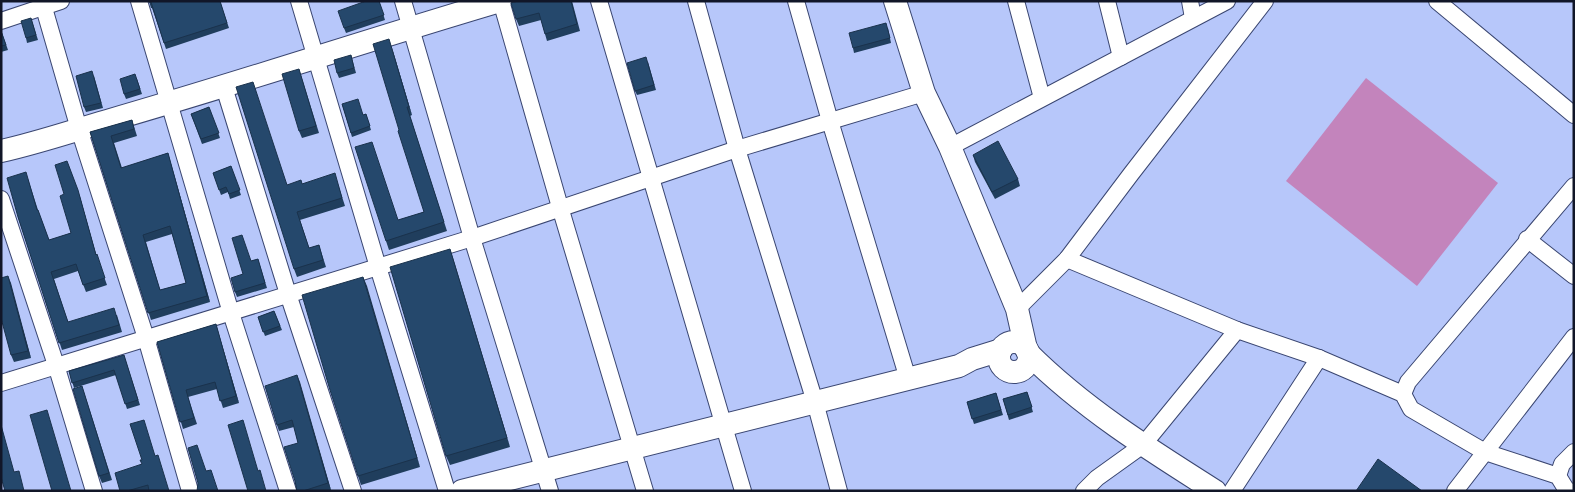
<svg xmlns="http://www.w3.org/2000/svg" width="1575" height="492" font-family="'IBM Plex Sans',sans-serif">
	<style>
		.green { fill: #c384bc }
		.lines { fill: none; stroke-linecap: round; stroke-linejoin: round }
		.street-casing { stroke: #3a4671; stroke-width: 18 }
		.secondary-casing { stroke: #3a4671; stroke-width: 24 }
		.street { stroke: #fff; stroke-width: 16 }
		.secondary { stroke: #fff; stroke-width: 22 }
		.wall { fill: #203e5d; fill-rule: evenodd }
		.shaded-wall { fill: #1a324c }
		.building { fill: #25486c; stroke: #1a324c; fill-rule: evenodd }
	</style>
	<rect width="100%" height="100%" fill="#b7c7fa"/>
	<path class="green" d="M1366,78L1498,183L1417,286L1286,181Z"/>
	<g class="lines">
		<g class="street-casing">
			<g id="street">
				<path d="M42,1L79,129L146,338L190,491"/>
				<path d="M139,1L231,313L288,491"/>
				<path d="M299,1L378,267L447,491"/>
				<path d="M403,1L472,238L550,491"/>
				<path d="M501,1L560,207L645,491"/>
				<path d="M599,1L743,491"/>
				<path d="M696,1L737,149L815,402L839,491"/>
				<path d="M796,1L830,121L908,379"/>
				<path d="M1016,1L1042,98"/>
				<path d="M1107,1L1121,57"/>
				<path d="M1190,1L1193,18"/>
				<path d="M1437,1L1574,115"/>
				<path d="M1,21L61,1"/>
				<path d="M224,87L288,294L353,491"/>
				<path d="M950,147L1227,1"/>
				<path d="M1,199L56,365L94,491"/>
				<path d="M1527,239L1574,276"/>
				<path d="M1067,259L1237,330L1319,358L1403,394L1411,409L1485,452L1558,476L1566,489L1569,491"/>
				<path d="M1017,309L1067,259L1131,174L1265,1"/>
				<path d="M1,383L472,238L737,149L924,93"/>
				<path d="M1403,394L1408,382L1574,186"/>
				<path d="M1558,476L1562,464L1574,452"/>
				<path d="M1084,491L1097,478L1143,445L1237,330"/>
				<path d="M1232,491L1319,358"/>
				<path d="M1455,491L1574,337"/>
			</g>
		</g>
		<g class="secondary-casing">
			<g id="secondary">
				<path d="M895,1L924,93L950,147L1017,309L1026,349"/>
				<path d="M1,151C37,143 72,131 107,121C239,83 368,40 500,1"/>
				<circle cx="1014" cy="357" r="15"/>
				<path d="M1028,353C1083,408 1150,450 1215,491"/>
				<path d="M462,491L959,366L972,359L1001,350"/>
			</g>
		</g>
		<use href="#street" class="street"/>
		<use href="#secondary" class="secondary"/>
	</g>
	<g class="wall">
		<path d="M149,1H220L229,28L166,49L152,8H151Z"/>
		<path d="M379,1L385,20L346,33L344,28Z"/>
		<path d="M518,1H572L580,31L547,41L541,20L519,26L516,19Z"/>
		<path d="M31,18L38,40L27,43L26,38Z"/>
		<path d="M888,28L891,43L854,53L853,48Z"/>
		<path d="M1,30L8,50L1,52Z"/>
		<path d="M392,48L412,115L410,116L447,231L389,250L386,241L398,220L424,212Z"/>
		<path d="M351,55L356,73L339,78L337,73Z"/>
		<path d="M648,62L656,90L637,95L635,91Z"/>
		<path d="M299,69L319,133L302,138L299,131Z"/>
		<path d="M94,76L103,108L86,112L84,107Z"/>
		<path d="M137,79L142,94L126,99L124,94Z"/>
		<path d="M342,104L363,115L366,114L371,130L352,137Z"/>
		<path d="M209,107L220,138L202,144L191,114Z"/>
		<path d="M132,120L137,136L114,143L122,168L168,153L210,302L151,320L90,132ZM172,234L186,283L160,290L146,242Z"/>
		<path d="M973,155L1018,179L1020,186L995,199L975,162Z"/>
		<path d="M231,166L241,195L230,199L228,192L221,195L213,173Z"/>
		<path d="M28,179L38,210L49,240L71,233L80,197L96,254L107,285L86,292L78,271L54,279L68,322L117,315L122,332L62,350L18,217Z"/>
		<path d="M337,181L345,206L300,220L309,248L319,245L326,267L297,277L294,269L287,185Z"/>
		<path d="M450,249L510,447L450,465L446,456Z"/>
		<path d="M258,259L267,288L237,297L235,292L243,274L251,261Z"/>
		<path d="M8,276L31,358L14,362L11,355Z"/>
		<path d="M363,277L420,467L361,485L358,476Z"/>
		<path d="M274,311L282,330L265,336L258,317Z"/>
		<path d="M216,324L239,403L223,408L217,389L188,397L197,424L183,429L157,342Z"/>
		<path d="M124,355L140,405L127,409L116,375L74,388L69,371Z"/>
		<path d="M297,375L331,490L327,491H297L295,481L298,443L294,427L279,431L277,425Z"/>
		<path d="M82,386L112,480L102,483L99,476Z"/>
		<path d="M1027,392L1033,412L1009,420L1003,399Z"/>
		<path d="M996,393L1003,415L974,424L967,402Z"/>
		<path d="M144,420L149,490L120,491L142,464Z"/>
	</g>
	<g class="shaded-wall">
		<path d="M389,39L392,48L412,115L409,107Z"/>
		<path d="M168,153L170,160L210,302L207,296Z"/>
		<path d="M67,161L80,197L98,262Z"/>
		<path d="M450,249L453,258L510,447L507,438Z"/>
		<path d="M8,276L11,283L31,358L28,351Z"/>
		<path d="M363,277L367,286L420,467L417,458Z"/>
		<path d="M216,324L218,331L239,403L236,396Z"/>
		<path d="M297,375L300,382L331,490L328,483Z"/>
	</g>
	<g class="building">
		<path d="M149,1H220L227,23L164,43L151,2H149Z"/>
		<path d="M366,1H379L384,15L344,28L338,11Z"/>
		<path d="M518,1H571L577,24L545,34L539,13L516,19L511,3Z"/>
		<path d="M31,18L36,35L26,38L21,21Z"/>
		<path d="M886,23L890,38L853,48L849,33Z"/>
		<path d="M1,31L6,45L1,46Z"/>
		<path d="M389,39L409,107H407L444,222L386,241L355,147L372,142L398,220L424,212L398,131L399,130L373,44Z"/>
		<path d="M351,55L354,68L337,73L334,60Z"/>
		<path d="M646,57L654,85L635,91L627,63Z"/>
		<path d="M299,69L316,126L299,131L282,74Z"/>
		<path d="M92,71L101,103L84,107L76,76Z"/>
		<path d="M135,74L140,89L124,94L120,79Z"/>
		<path d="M253,82L287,185L301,180L302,184L335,173L342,198L297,212L309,248L319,245L323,260L294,269L236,87Z"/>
		<path d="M358,99L363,115L366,114L370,126L351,133L342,104Z"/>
		<path d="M209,107L219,133L201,139L191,114Z"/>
		<path d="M132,120L134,129L111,136L121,168L168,153L207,296L148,313L90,132ZM170,226L186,283L160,290L143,235Z"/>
		<path d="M998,141L1018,179L992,192L973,155Z"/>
		<path d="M67,161L78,190L96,255L97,254L105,278L83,285L76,264L51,272L68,322L114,308L119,325L59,343L18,217L7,178L26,172L37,210H38L49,240L71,233L60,196L64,194L55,165Z"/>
		<path d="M231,166L240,190L229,194L226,187L219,190L213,173Z"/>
		<path d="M242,235L251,261L258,259L265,283L235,292L231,278L243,274L232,238Z"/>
		<path d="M450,249L507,438L446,456L390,267Z"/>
		<path d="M8,276L28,351L11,355L1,318V278Z"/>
		<path d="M363,277L417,458L358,476L330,390L302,295Z"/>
		<path d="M274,311L280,326L263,332L258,317Z"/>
		<path d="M216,324L236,396L220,401L215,382L186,390L194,418L180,422L157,342Z"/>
		<path d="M124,355L138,400L125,404L114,370L72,383L69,371Z"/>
		<path d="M297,375L328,483L303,491H297L295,481L284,447L298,443L292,420L277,425L265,386Z"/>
		<path d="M82,386L109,473L99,476L73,389Z"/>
		<path d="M1027,392L1032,407L1008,415L1003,399Z"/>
		<path d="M996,393L1001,410L972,419L967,402Z"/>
		<path d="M47,410L71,491H52L30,415Z"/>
		<path d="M144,420L155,456L158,455L169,491H149L148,485L127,491H120L115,473L142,464L140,460H142L130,424Z"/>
		<path d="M243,420L258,471L260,470L266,491H248L228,425Z"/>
		<path d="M1,425L14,472L19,471L24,491H5L1,477Z"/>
		<path d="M197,445L206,471L211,470L218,491H197L198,483L188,448Z"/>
		<path d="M1378,459L1422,491H1356Z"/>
	</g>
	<rect width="1575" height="492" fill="none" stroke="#111628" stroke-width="5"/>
</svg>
